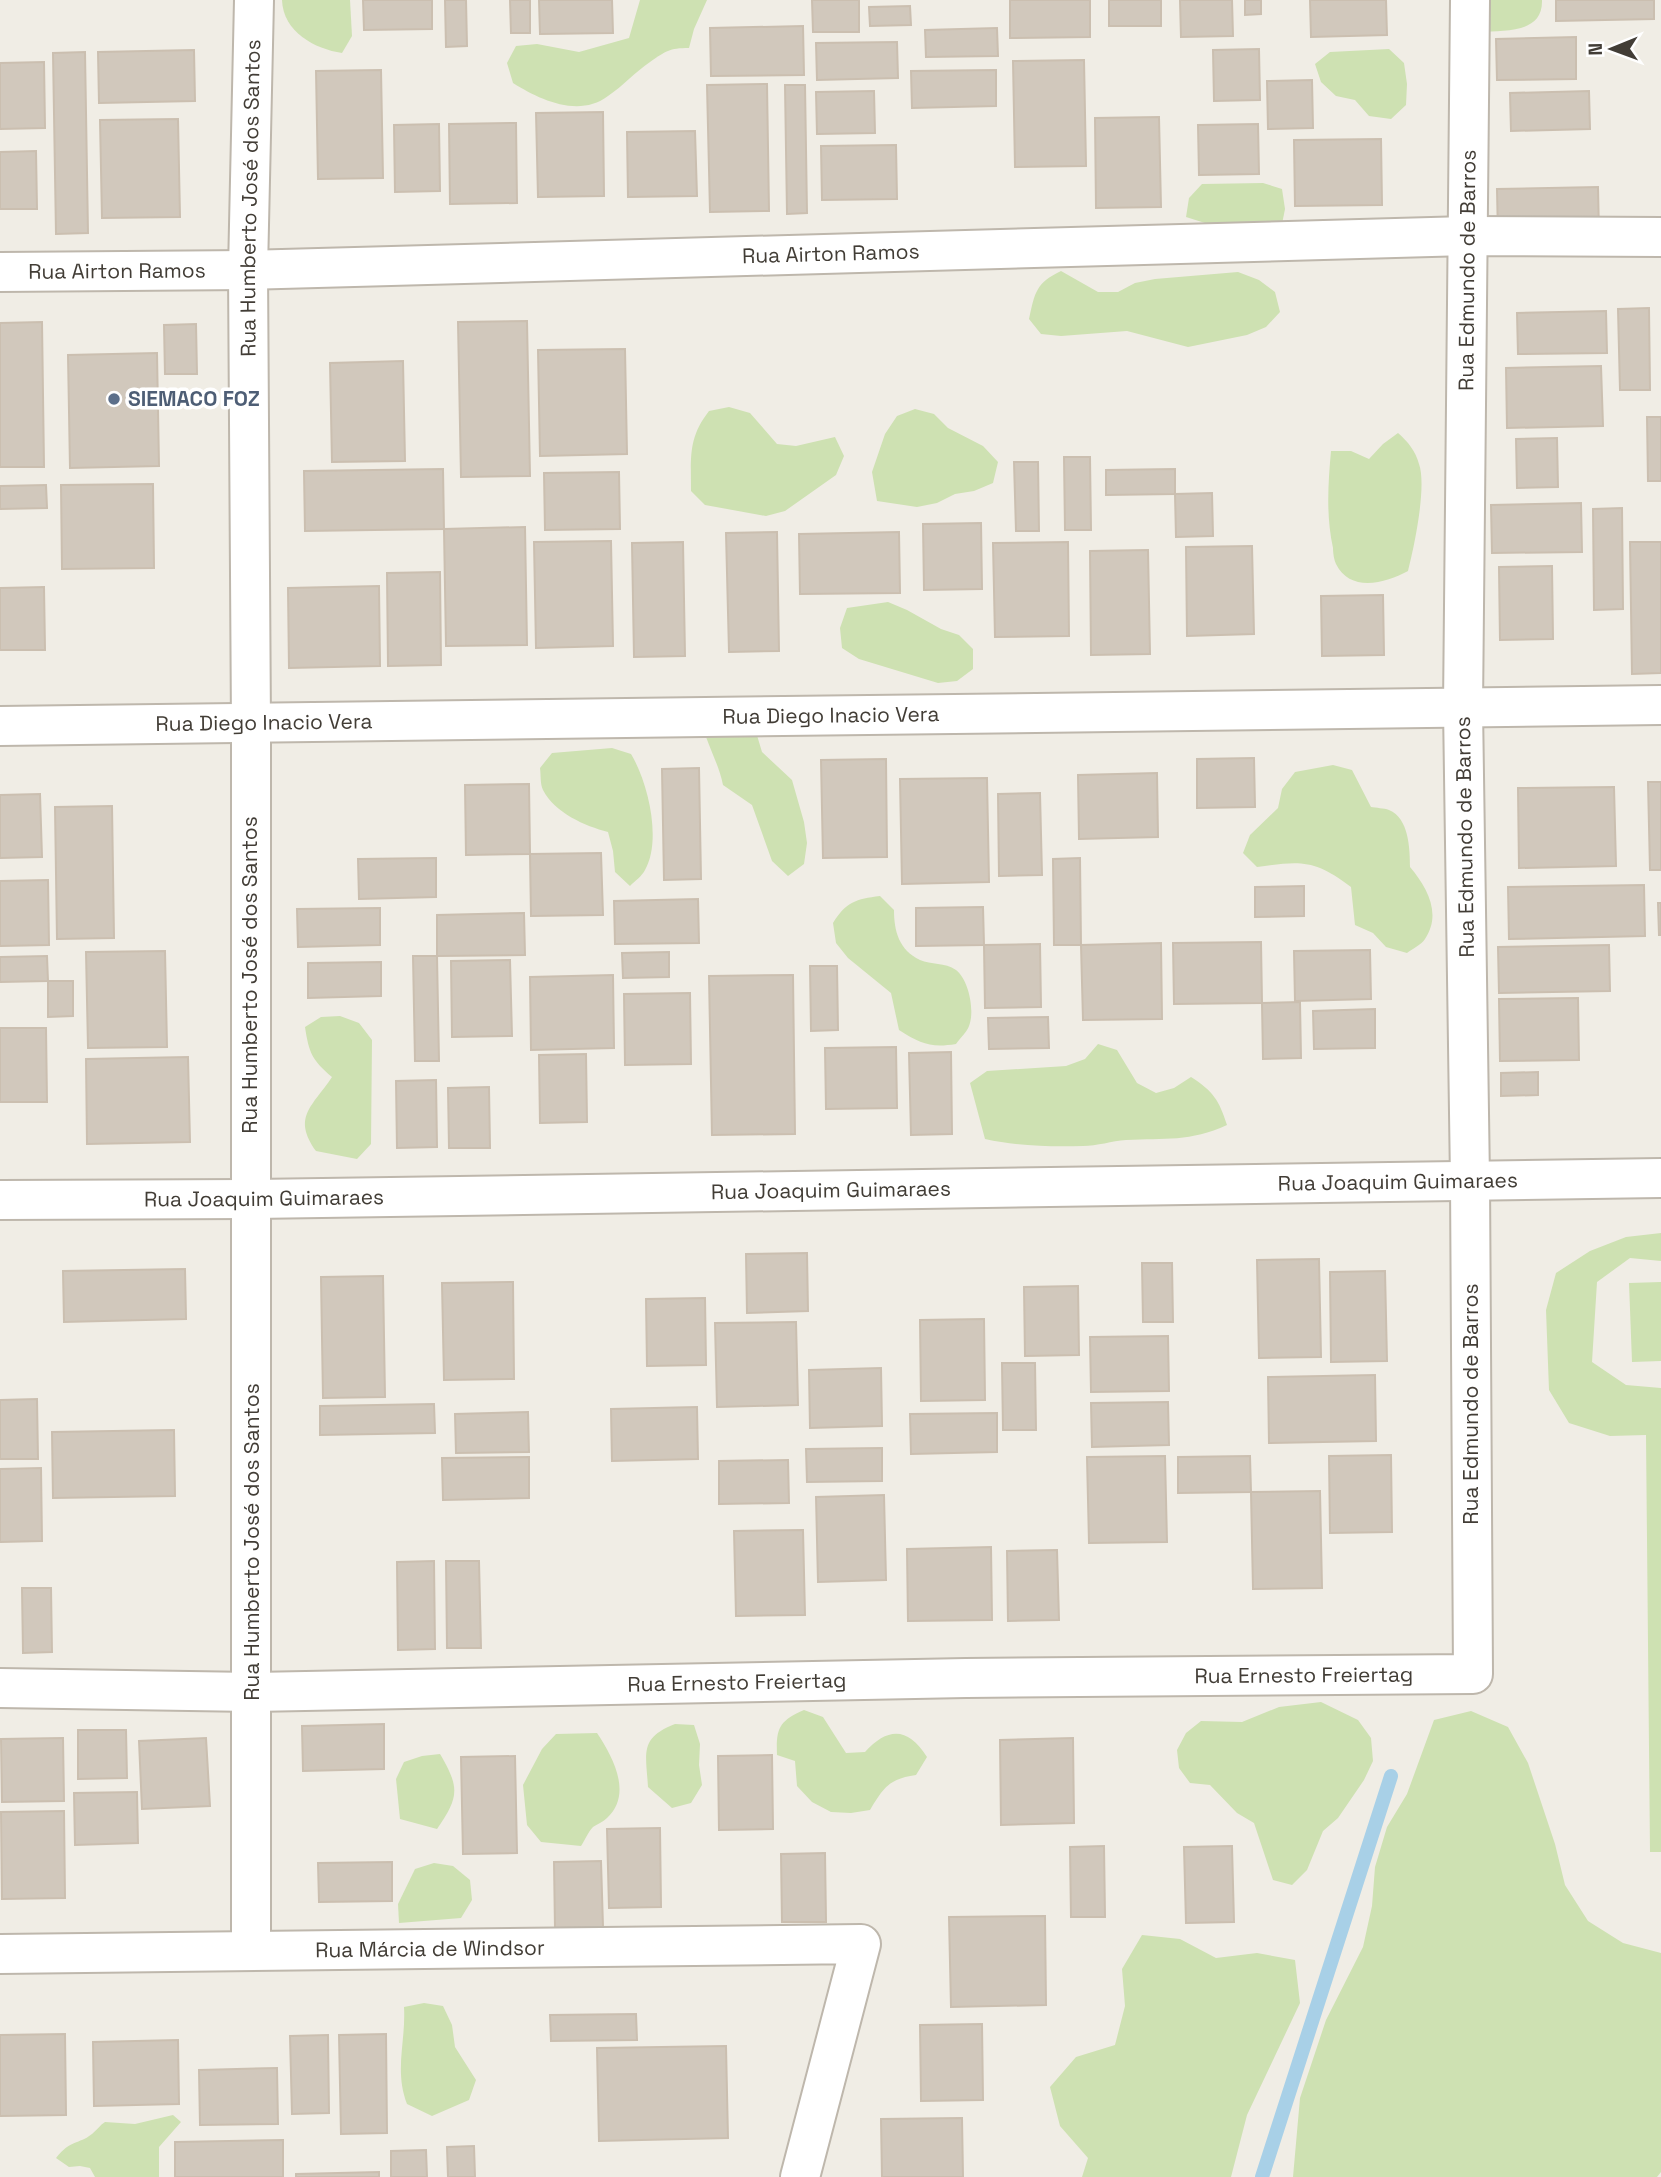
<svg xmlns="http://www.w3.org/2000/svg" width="1661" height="2177" font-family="'Space Grotesk',sans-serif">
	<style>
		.green { fill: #cee1b2 }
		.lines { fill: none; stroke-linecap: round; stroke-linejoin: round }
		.stream { stroke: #a8d0e7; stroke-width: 14 }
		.building { fill: #d1c8bc; stroke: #cbbfb0; stroke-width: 2 }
		.minor-casing { stroke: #beb7ac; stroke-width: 42 }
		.minor { stroke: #fff; stroke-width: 38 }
		.service-dot { fill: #5c6f8a; stroke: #fff; stroke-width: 2.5 }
		.labels { text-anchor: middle; stroke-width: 7; stroke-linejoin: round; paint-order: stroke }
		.street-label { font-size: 21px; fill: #423d36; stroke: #fff }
		.service-label { font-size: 21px; font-weight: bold; fill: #4e5e75; stroke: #fff; text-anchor: start }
	</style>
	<rect width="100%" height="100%" fill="#f0ede5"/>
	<g class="green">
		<path d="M282,0H350L352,36L342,53C315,49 283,32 282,0Z"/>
		<path d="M640,0H707L694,29L689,48C669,48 666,51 650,62C635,72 623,86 608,96C579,118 540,100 513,83L507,63L516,46L537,44L579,52L629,38Z"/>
		<path d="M1475,0H1542C1543,34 1505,30 1480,32Z"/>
		<path d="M1389,49L1404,63L1407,84L1406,105L1391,119L1369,116L1355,100L1336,96L1321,82L1315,64L1330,52Z"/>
		<path d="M1263,183L1282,189L1285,209L1281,229L1240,234L1186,217L1189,198L1202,184Z"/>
		<path d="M1061,271L1098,292H1118L1135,283L1155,279L1238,272L1259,280L1275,292L1280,312L1266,327L1247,335L1188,347L1127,331L1061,336L1041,334L1029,319C1035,292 1036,283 1061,271Z"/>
		<path d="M729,407L750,413L777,444L796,446L835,437L844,456L836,475L785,511L766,516L705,505L691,491C691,457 688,438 709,411Z"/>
		<path d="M915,409L934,414L948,428L983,446L998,462L993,483L974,491L955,494L937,503L917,507L877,501L872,472L885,434L897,416Z"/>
		<path d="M1398,433C1408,442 1415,450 1419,464C1427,486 1414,548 1408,571C1386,583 1350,593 1336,564C1334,560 1333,553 1333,548C1326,516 1328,484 1331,451H1351L1369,459L1383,444Z"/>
		<path d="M888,602L907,610L941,629L959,635L973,649V669L957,681L938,683L859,659L842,648L840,628L847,608Z"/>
		<path d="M703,728L756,732L762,752L792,780L804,822L807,843L804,864L788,876L772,861L752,805L723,785C719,765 709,748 703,728Z"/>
		<path d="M612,748L631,754C648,782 662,840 645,870C642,876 635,881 630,886L615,872L613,851L608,832C585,826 555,813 543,790C540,784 541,775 540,768L552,753Z"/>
		<path d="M1333,765L1352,770L1371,807C1376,808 1384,808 1389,810C1409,818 1410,849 1410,867C1427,887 1442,914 1425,939C1421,945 1412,949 1407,953L1386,947L1373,933L1355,925L1351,887C1314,859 1301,861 1257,867L1243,853L1250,835L1278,808L1282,789L1295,772Z"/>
		<path d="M880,896L894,910C894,931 899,950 920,960C931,965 945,962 956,970C969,980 975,1011 969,1026C967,1032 960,1038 956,1044C931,1048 921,1044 899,1030L891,993L848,958L836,943L833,923C846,902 856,899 880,896Z"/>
		<path d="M340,1016L359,1023L372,1040L371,1144L357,1159L316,1151C292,1117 312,1107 332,1077C312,1060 309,1053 305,1027L321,1017Z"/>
		<path d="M1098,1044L1117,1050L1137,1083L1156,1093L1174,1088L1191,1077C1213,1091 1219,1100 1227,1125C1190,1142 1165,1138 1126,1140C1112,1141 1097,1146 1083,1146C1051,1147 1016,1146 985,1139L970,1083L987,1071L1066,1066L1085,1059Z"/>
		<path d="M1661,1233V1261L1630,1258L1597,1282L1592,1362L1626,1385L1661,1388V1852H1650L1646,1435L1610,1436L1569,1423L1549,1390L1546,1310L1556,1273L1590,1251L1626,1237Z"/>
		<path d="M1661,1282V1361L1632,1362L1629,1283Z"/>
		<path d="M1321,1702L1358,1720L1371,1738L1373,1761L1364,1780L1338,1818L1323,1831L1307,1870L1292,1885L1273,1880L1254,1823L1237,1813L1210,1785L1190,1783L1179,1768L1177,1750L1186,1733L1201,1721L1242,1722L1279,1707Z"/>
		<path d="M804,1710L823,1717L846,1753L865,1752C888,1727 908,1727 927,1757L916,1775C889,1779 884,1787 870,1810L851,1813L831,1812L812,1802L797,1786L795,1761L777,1755C776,1728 779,1721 804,1710Z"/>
		<path d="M1471,1711L1508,1727L1528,1763L1555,1844L1565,1885L1588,1921L1623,1943L1661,1953V2172L1657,2177H1293L1300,2098L1326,2020L1363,1947L1372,1906L1375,1867L1387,1827L1407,1794L1434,1720Z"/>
		<path d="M675,1724L694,1725L700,1744L699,1765L702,1785L691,1803L672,1808L648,1787C646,1753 639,1738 675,1724Z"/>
		<path d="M597,1733C613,1757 633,1794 607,1818C603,1822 597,1824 593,1827C588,1832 585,1840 581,1846L541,1842L527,1825L523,1785L542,1749L556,1734Z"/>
		<path d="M440,1754C460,1788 459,1797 437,1829L400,1819L396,1779L404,1762L422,1756Z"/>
		<path d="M434,1863L453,1866L470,1880L472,1900L461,1918L399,1923L398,1904L415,1869Z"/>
		<path d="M1142,1935L1180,1939L1216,1958L1257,1953L1295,1960L1300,2003L1247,2115L1231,2177H1082L1088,2158L1060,2126L1050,2087L1076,2057L1115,2045L1125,2006L1122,1969Z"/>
		<path d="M424,2003L443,2006L452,2025L455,2047L476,2080L469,2100L432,2116L407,2104C394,2070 406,2042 404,2007Z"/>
		<path d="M173,2115L181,2122L159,2147V2177H95L90,2168L80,2166L69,2167L56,2158C71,2139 78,2145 92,2134C97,2130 100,2125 105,2122L135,2124Z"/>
	</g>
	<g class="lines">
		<path class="stream" d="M1262,2177L1391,1776"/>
	</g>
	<g class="building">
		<path d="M363,0H432V29L364,30Z"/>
		<path d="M445,0H466L467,46L446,47Z"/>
		<path d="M510,0H530V33H511Z"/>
		<path d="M539,0H612L613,33L540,34Z"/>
		<path d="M812,0H859V32H813Z"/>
		<path d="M1010,0H1090V37L1010,38Z"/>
		<rect x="1109" y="0" width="52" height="26"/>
		<path d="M1180,0H1232L1233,36L1181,37Z"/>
		<path d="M1245,0H1261V14L1245,15Z"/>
		<path d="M1310,0H1386L1387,35L1311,37Z"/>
		<path d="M1556,0H1654V19L1556,21Z"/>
		<path d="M910,6L911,25L870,26L869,7Z"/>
		<path d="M803,26L804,75L711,76L710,28Z"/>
		<path d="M997,28L998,56L926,57L925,30Z"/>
		<path d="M1576,37V79L1497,80L1496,39Z"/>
		<path d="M897,42L898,78L817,80L816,43Z"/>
		<path d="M1259,49L1260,100L1214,101L1213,50Z"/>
		<path d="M194,50L195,101L99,103L98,52Z"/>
		<path d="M85,52L88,233L56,234L53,53Z"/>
		<path d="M1084,60L1086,166L1015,167L1013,61Z"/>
		<path d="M44,62L45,128L0,129V63Z"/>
		<path d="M381,70L383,178L318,179L316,71Z"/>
		<path d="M996,70V106L912,108L911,71Z"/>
		<path d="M1312,80L1313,128L1268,129L1267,81Z"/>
		<path d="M767,84L769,211L710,212L707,85Z"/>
		<path d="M785,85H805L807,213L787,214Z"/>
		<path d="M874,91L875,133L817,134L816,92Z"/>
		<path d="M1589,91L1590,129L1511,131L1510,93Z"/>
		<path d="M603,112L604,196L538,197L536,113Z"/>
		<path d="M1159,117L1161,207L1096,208L1095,118Z"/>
		<path d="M178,119L180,217L102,218L100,120Z"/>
		<path d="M516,123L517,203L450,204L449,124Z"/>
		<path d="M439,124L440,191L395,192L394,125Z"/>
		<path d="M1258,124L1259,174L1199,175L1198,125Z"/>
		<path d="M695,131L697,196L628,197L627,132Z"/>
		<path d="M1381,139L1382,205L1295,206L1294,140Z"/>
		<path d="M896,145L897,199L822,200L821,146Z"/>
		<path d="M36,151L37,209H0V152Z"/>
		<path d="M1598,187L1599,234L1498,236L1497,189Z"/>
		<path d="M1649,308L1650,390H1620L1618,309Z"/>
		<path d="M1606,311L1607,353L1518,354L1517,313Z"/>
		<path d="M527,321L530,476L461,477L458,322Z"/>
		<path d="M42,322L44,467H0V323Z"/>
		<path d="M196,324L197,374H165L164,325Z"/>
		<path d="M625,349L627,454L540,456L538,350Z"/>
		<path d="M157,353L159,466L70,468L68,355Z"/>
		<path d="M403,361L405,461L332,462L330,363Z"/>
		<path d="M1601,366L1603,426L1507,428L1506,368Z"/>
		<path d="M1647,417H1661V481H1648Z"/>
		<path d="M1557,438L1558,487L1517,488L1516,439Z"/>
		<path d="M1064,457H1090L1091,530H1065Z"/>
		<path d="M1014,462H1038L1039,531H1016Z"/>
		<path d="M443,469L444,529L305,531L304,471Z"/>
		<path d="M1175,469V494L1106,495V470Z"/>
		<path d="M619,472L620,529L545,530L544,473Z"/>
		<path d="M153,484L154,568L62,569L61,485Z"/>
		<path d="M46,485L47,508L0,509V486Z"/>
		<path d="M1212,493L1213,536L1176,537L1175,494Z"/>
		<path d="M1581,503L1582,552L1492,553L1491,505Z"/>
		<path d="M1622,508L1623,609L1594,610L1593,509Z"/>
		<path d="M981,523L982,589L924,590L923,524Z"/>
		<path d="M525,527L527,645L446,646L444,529Z"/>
		<path d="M777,532L779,651L729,652L726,533Z"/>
		<path d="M899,532L900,593L800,594L799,534Z"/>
		<path d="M611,541L613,646L536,648L534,542Z"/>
		<path d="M683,542L685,656L634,657L632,543Z"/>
		<path d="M1068,542L1069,636L995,637L993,543Z"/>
		<path d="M1630,542H1661V673L1632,674Z"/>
		<path d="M1252,546L1254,634L1187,636L1186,547Z"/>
		<path d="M1148,550L1150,654L1091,655L1090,551Z"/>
		<path d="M1552,566L1553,639L1500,640L1499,567Z"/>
		<path d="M440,572L441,665L388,666L387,573Z"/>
		<path d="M379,586L380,666L289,668L288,588Z"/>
		<path d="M44,587L45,650H0V588Z"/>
		<path d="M1383,595L1384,655L1322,656L1321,596Z"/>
		<path d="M1254,758L1255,807L1197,808V759Z"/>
		<path d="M886,759L887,857L823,858L821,760Z"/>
		<path d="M699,768L701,879L664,880L662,769Z"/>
		<path d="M1157,773L1158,837L1079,839L1078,775Z"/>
		<path d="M987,778L989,882L902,884L900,779Z"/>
		<path d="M1648,782H1661V870H1650Z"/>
		<path d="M529,784L530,854L466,855L465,785Z"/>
		<path d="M1614,787L1616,866L1519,868L1518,788Z"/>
		<path d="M1040,793L1042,875L999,876L998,794Z"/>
		<path d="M40,794L42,857L0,858V795Z"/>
		<path d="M112,806L114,938L57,939L55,807Z"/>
		<path d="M601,853L603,915L531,916L530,854Z"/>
		<path d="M436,858V897L359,899L358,859Z"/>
		<path d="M1080,858L1081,945H1054L1053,859Z"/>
		<path d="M48,880L49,945L0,946V881Z"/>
		<path d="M1644,885L1645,936L1509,939L1508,887Z"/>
		<path d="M1304,886V916L1255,917V887Z"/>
		<path d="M698,899L699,943L615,944L614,901Z"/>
		<path d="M1658,903H1661V935H1659Z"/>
		<path d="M983,907L984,945L916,946V908Z"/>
		<path d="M380,908V945L298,947L297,909Z"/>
		<path d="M524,913L525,955L437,956V915Z"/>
		<path d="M1261,942L1262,1003L1174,1004L1173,943Z"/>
		<path d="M1161,943L1162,1019L1083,1020L1081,945Z"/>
		<path d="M1040,944L1041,1007L985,1008L984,945Z"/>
		<path d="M1609,945L1610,991L1499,993L1498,947Z"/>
		<path d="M1370,950L1371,999L1295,1001L1294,951Z"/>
		<path d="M165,951L167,1047L88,1048L86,952Z"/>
		<path d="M669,952V977L623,978L622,953Z"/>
		<path d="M47,956L48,981L0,982V957Z"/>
		<path d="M413,956H437L439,1061H415Z"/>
		<path d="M510,960L512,1036L452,1037L451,961Z"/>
		<path d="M381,962V996L308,998V963Z"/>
		<path d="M810,966H837L838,1030L811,1031Z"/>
		<path d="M613,975L614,1048L531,1050L530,977Z"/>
		<path d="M793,975L795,1134L712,1135L709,976Z"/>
		<path d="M48,981H73V1016L48,1017Z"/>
		<path d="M690,993L691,1064L625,1065L624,994Z"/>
		<path d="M1578,998L1579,1060L1500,1061L1499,999Z"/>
		<path d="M1300,1002L1301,1058L1263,1059L1262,1003Z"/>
		<path d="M1375,1009V1048L1314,1049L1313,1011Z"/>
		<path d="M1048,1017L1049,1048L989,1049L988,1018Z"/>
		<path d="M0,1028H46L47,1102H0Z"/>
		<path d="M896,1047L897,1108L826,1109L825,1048Z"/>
		<path d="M951,1052L952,1134L911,1135L909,1053Z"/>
		<path d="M586,1054L587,1122L540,1123L539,1055Z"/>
		<path d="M188,1057L190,1142L87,1144L86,1059Z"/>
		<path d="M1538,1072V1095L1501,1096V1073Z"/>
		<path d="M436,1080L437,1147L397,1148L396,1081Z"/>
		<path d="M489,1087L490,1148H449L448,1088Z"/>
		<path d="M807,1253L808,1311L747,1313L746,1254Z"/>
		<path d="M1319,1259L1321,1357L1259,1358L1257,1260Z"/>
		<path d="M1142,1263H1172L1173,1322H1143Z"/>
		<path d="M185,1269L186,1319L64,1322L63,1271Z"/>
		<path d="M1385,1271L1387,1361L1331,1362L1330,1272Z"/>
		<path d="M383,1276L385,1397L323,1398L321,1277Z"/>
		<path d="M513,1282L514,1379L444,1380L442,1283Z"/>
		<path d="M1078,1286L1079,1355L1025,1356L1024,1287Z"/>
		<path d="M705,1298L706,1365L647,1366L646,1299Z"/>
		<path d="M984,1319L985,1400L921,1401L920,1320Z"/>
		<path d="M796,1322L798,1405L717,1407L715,1323Z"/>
		<path d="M1168,1336L1169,1391L1091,1392L1090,1337Z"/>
		<path d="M1002,1363H1035L1036,1430H1003Z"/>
		<path d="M881,1368L882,1426L810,1428L809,1370Z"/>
		<path d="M1375,1375L1376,1441L1269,1443L1268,1377Z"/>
		<path d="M37,1399L38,1459H0V1400Z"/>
		<path d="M1168,1402L1169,1445L1092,1447L1091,1403Z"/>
		<path d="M434,1404L435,1433L320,1435V1406Z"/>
		<path d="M697,1407L698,1459L612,1461L611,1409Z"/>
		<path d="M528,1412L529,1452L456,1453L455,1414Z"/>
		<path d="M997,1413V1452L911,1454L910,1414Z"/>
		<path d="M174,1430L175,1496L53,1498L52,1432Z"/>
		<path d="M882,1448V1481L807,1482L806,1449Z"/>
		<path d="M1391,1455L1392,1532L1330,1533L1329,1456Z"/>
		<path d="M1165,1456L1167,1542L1089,1543L1087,1457Z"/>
		<path d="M1250,1456L1251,1492L1178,1493V1457Z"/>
		<path d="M529,1457V1498L443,1500L442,1458Z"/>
		<path d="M788,1460L789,1503L719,1504V1461Z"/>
		<path d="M41,1468L42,1541L0,1542V1469Z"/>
		<path d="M1320,1491L1322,1588L1253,1589L1251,1492Z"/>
		<path d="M884,1495L886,1580L818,1582L816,1497Z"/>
		<path d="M803,1530L805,1615L736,1616L734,1531Z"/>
		<path d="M991,1547L992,1620L908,1621L907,1549Z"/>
		<path d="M1057,1550L1059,1620L1008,1621L1007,1551Z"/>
		<path d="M434,1561L435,1649L398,1650L397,1562Z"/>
		<path d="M446,1561H479L481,1648H447Z"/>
		<path d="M22,1588H51L52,1652L23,1653Z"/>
		<path d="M384,1724V1769L303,1771L302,1726Z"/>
		<path d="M78,1730H126L127,1778L78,1779Z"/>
		<path d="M63,1738L64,1801L2,1802L1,1739Z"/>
		<path d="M206,1738L210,1806L142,1809L139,1741Z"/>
		<path d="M1073,1738L1074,1823L1001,1825L1000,1740Z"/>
		<path d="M772,1755L773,1829L719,1830L718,1756Z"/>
		<path d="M515,1756L517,1853L463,1854L461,1757Z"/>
		<path d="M137,1792L138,1843L75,1845L74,1793Z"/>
		<path d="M64,1811L65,1898L2,1899L1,1812Z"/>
		<path d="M660,1828L661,1907L609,1908L607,1829Z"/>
		<path d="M1104,1846L1105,1917H1071L1070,1847Z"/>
		<path d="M1232,1846L1234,1922L1186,1923L1184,1847Z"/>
		<path d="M825,1853L826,1922H782L781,1854Z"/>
		<path d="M601,1861L603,1927L555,1928L554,1862Z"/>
		<path d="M392,1862V1901L319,1902L318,1863Z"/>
		<path d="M1045,1916L1046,2005L951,2007L949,1917Z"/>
		<path d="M636,2014L637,2040L551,2041L550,2015Z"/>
		<path d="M982,2024L983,2100L921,2101L920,2025Z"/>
		<path d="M65,2034L66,2115L0,2116V2035Z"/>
		<path d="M386,2034L387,2133L341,2134L339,2035Z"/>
		<path d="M328,2035L329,2113L292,2114L290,2036Z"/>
		<path d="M178,2040L179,2104L94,2106L93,2042Z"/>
		<path d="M726,2046L728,2138L599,2141L597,2048Z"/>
		<path d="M277,2068L278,2124L200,2125L199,2070Z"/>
		<path d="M962,2118L963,2177H882L881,2119Z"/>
		<path d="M283,2140V2177H175V2142Z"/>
		<path d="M474,2146L475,2177H448L447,2147Z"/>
		<path d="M426,2150L427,2177H391V2151Z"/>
		<path d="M379,2172V2177H296V2174Z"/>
	</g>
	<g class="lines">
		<g class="minor-casing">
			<g id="minor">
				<path id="s1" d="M0,272L248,270L1467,236L1661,237"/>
				<path id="s2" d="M0,726L1661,705"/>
				<path id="s3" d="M0,1200L250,1199L1661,1178"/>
				<path id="s4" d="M0,1688L252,1692L966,1678L1473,1674L1470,1180L1463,708L1470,0"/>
				<path id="s5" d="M251,1950V725L248,270L254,0"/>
				<path id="s6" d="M0,1954L861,1944L800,2177"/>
			</g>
		</g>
		<use href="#minor" class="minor"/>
	</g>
	<circle class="service-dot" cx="114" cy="399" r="7"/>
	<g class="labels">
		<g class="street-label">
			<text dy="7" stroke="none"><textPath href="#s5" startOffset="1752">Rua Humberto José dos Santos</textPath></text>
			<text dy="7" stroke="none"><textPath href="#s1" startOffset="831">Rua Airton Ramos</textPath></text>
			<text dy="7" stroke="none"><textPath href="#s4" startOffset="2877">Rua Edmundo de Barros</textPath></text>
			<text dy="7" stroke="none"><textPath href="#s1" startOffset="117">Rua Airton Ramos</textPath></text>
			<text dy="7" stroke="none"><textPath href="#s2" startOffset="831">Rua Diego Inacio Vera</textPath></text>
			<text dy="7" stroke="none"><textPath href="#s2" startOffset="264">Rua Diego Inacio Vera</textPath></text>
			<text transform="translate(1465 837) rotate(-91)" y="7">Rua Edmundo de Barros</text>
			<text transform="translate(250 975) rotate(-90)" y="7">Rua Humberto José dos Santos</text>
			<text dy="7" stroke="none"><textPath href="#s3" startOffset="1398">Rua Joaquim Guimaraes</textPath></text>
			<text dy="7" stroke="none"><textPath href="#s3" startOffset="831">Rua Joaquim Guimaraes</textPath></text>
			<text dy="7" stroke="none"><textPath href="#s3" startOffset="264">Rua Joaquim Guimaraes</textPath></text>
			<text transform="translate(1471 1404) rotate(-90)" y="7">Rua Edmundo de Barros</text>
			<text transform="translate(252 1542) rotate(-90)" y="7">Rua Humberto José dos Santos</text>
			<text dy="7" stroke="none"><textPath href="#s4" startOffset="1304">Rua Ernesto Freiertag</textPath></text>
			<text dy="7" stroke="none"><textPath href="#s4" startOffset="737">Rua Ernesto Freiertag</textPath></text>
			<text dy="7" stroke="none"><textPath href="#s6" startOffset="430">Rua Márcia de Windsor</textPath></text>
		</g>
		<g class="service-label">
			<text x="128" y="406">SIEMACO FOZ</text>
		</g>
	</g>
	<g transform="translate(1612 49) rotate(269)" stroke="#ffffff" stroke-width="5" paint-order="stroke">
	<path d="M0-5L12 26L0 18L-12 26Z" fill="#423d36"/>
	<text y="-10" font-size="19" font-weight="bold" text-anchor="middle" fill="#423d36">N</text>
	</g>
</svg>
